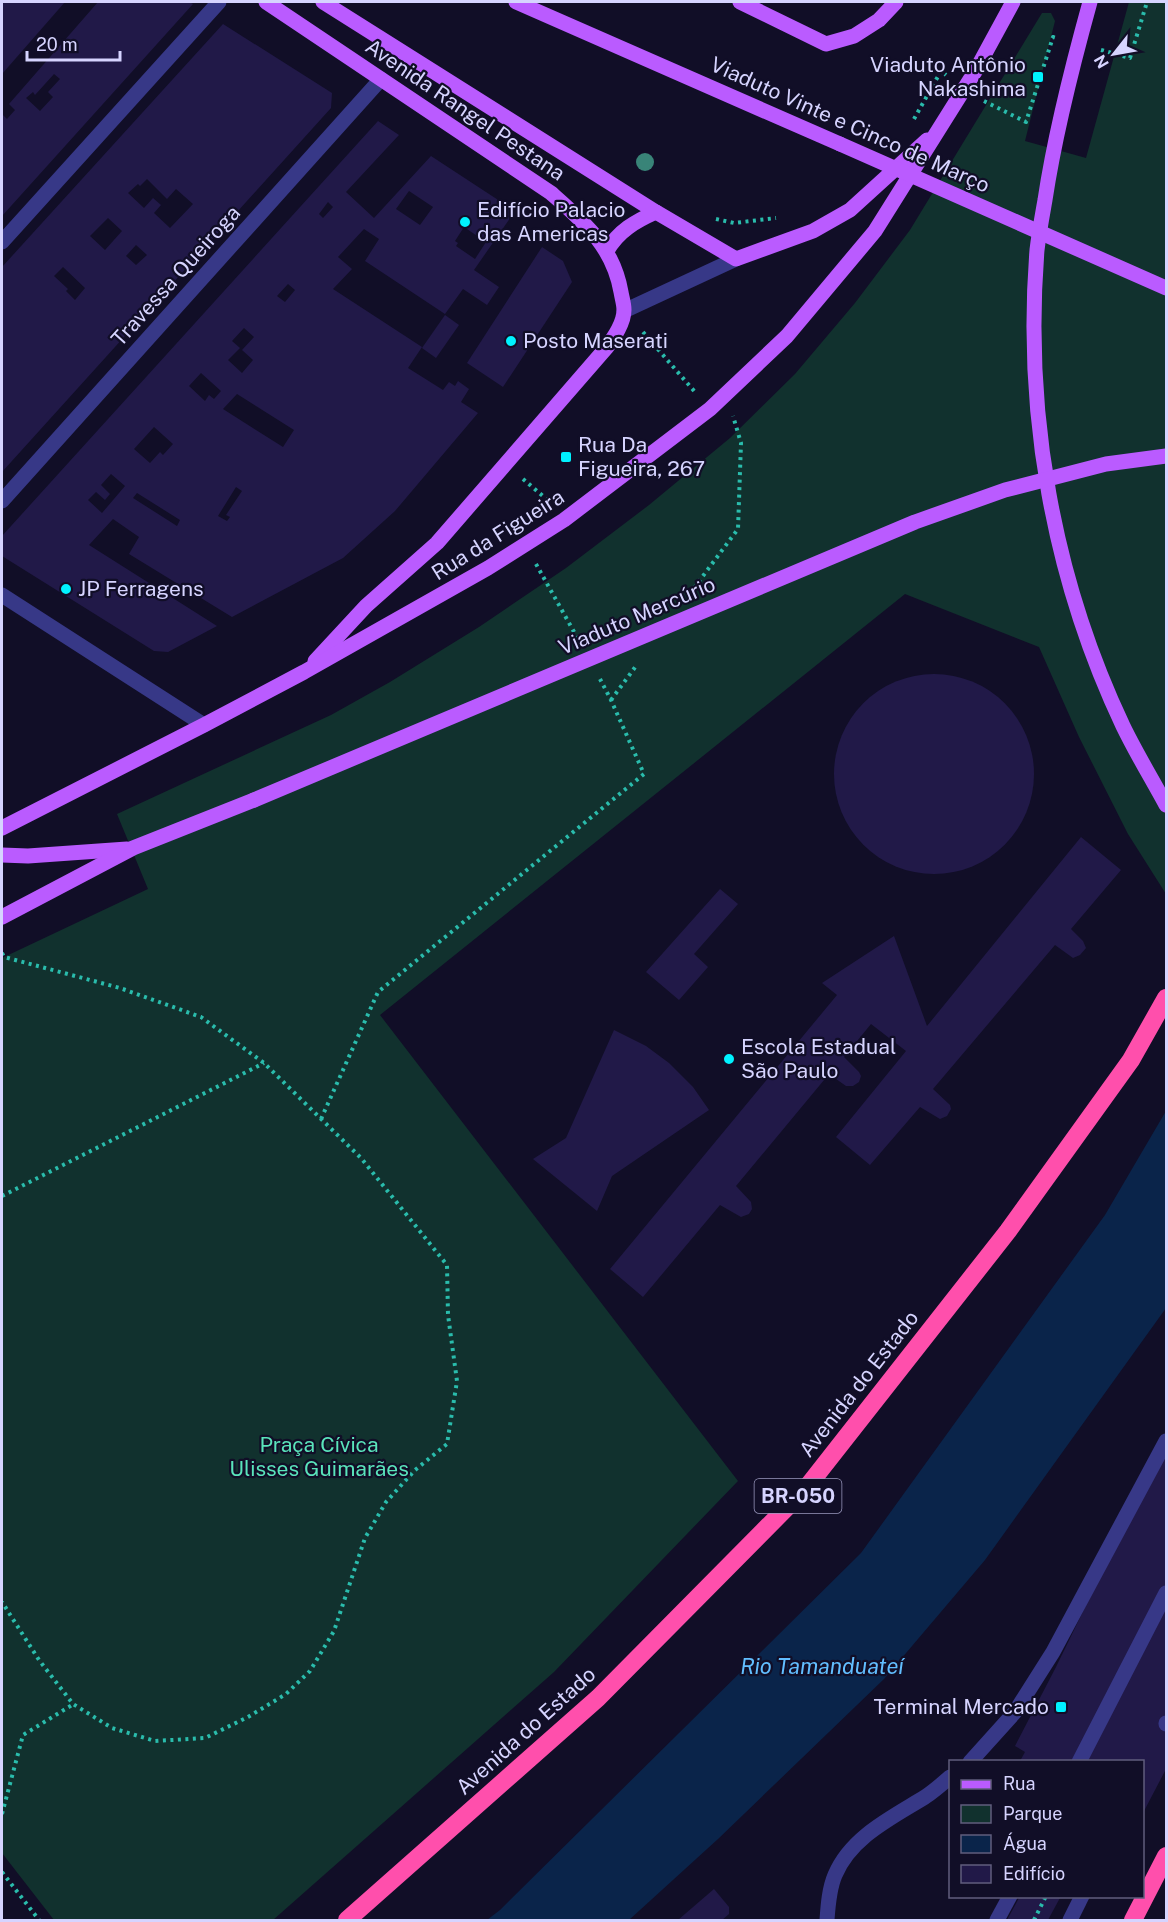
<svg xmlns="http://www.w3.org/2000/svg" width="1168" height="1922" font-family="'Public Sans',sans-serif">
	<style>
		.green { fill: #11312e }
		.water { fill: #0a244a }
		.building { fill: #211948; fill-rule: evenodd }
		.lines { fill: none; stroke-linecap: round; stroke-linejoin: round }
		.path { stroke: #2abcac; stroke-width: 4; stroke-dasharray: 3 4.5; stroke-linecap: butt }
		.lane { stroke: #373887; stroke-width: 15 }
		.street { stroke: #373887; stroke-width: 15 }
		.primary { stroke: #ba5bff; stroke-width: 15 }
		.highway { stroke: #ff4fac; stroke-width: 18 }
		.primary-bridge { stroke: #ba5bff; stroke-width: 15 }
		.tree { fill: #398478 }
		.poi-dot { fill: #00f2ff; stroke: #110e27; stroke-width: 2 }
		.labels { text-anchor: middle; stroke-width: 4.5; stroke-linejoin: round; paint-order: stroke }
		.shield { fill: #110e27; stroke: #9b99be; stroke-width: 1.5 }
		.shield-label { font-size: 20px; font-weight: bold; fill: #d6d4ff }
		.poi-label { font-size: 21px; fill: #d6d4ff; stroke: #110e27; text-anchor: start }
		.street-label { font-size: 21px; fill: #d6d4ff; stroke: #110e27 }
		.park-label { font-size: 21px; fill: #5ae4bb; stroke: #110e27 }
		.water-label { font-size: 22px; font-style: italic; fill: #62beff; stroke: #110e27 }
	</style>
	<rect width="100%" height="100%" fill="#110e27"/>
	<path class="green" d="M1129,2H1166V894L1128,834L1079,737L1039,647L905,594L380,1015L738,1481L554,1672L273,1920H54L2,1853V958L148,889L117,814L331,715L390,682L479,627L566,568L649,505L730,438L795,374L855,303L910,230L1042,13H1051L1055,21L1025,141L1086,158Z"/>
	<path class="water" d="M1166,1111V1308L985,1560L884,1679L718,1839L629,1920H487L500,1910L861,1553L1105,1215Z"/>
	<g class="building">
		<path d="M2,2H65L2,74Z"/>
		<path d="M98,2H189L193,4L2,216V114L7,119L15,110L9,104ZM54,74L60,79L48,92L53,97L40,111L26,98L33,92L35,95Z"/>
		<path d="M223,24L332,93L331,108L2,472V267ZM147,179L167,199L176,189L193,204L170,228L154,213L161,205L153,198L144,208L128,193L138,184L140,186ZM108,218L122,231L105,250L90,236ZM136,245L147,255L136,265L126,256ZM63,267L85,288L75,300L66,291L68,289L54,276Z"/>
		<path d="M378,121L399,135L346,192L374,218L431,156L515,211L474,270L499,287L487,305L463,289L445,314L365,261L379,239L364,229L338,257L352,269L333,289L422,347L408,368L443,390L449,382L455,386L458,381L469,389L461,402L478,413L395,511L343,558L232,617L129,554L139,537L113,519L89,545L217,626L168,652L154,651L2,556V536ZM409,191L433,207L420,225L396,209ZM328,202L333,207L323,218L319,214ZM464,227L486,242L475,259L456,246L458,243L455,241ZM288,284L295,290L285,302L277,296ZM244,328L254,337L242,350L253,360L242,373L228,360L240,348L232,341ZM201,373L221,391L214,399L209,395L205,401L189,386ZM237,394L294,430L283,447L223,409ZM154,427L173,444L163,455L160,452L150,463L134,449ZM111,474L125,486L102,513L88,500L96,492L105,500L110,494L101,485ZM236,487L242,491L226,515L230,517L227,521L218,516ZM137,493L180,520L177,526L133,498Z"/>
		<path d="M542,247L563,261L572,282L503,387L467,363Z"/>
		<path d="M445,315L459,325L436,358L422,348Z"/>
		<circle cx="934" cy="774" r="100"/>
		<path d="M1081,837L1121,870L1071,929L1083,941L1086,948L1080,955L1073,958L1055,945L933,1089L950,1105L951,1109L947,1116L940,1119L920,1107L870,1165L836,1137L906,1051L871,1024L844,1057L859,1072L861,1076L859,1082L853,1086H846L829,1074L736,1186L751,1202L752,1209L749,1214L741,1217L720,1205L643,1297L610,1269L837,995L822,983L894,936L927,1026Z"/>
		<path d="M720,889L738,904L694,954L708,967L679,1000L646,972Z"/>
		<path d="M614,1030L646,1046L669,1063L693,1087L709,1110L612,1176L597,1211L533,1159L566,1138Z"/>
		<path d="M1166,1441V1769L1143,1813V1761H1020L1025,1752L1015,1746L1056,1667Z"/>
		<path d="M714,1889L729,1907V1914L722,1920H678Z"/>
		<path d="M1020,1896H1061L1048,1920H1007Z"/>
	</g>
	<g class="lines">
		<g class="path">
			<path d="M1101,50L1130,58L1147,2"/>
			<path d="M984,101L1026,122L1053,37L1056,38"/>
			<path d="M914,119L941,71L946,75"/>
			<path d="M716,219L734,223L776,218"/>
			<path d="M643,332L695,392"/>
			<path d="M523,479L551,503"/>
			<path d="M536,564L578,639"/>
			<path d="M694,588L738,529L741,443L733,416"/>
			<path d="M611,700L636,666"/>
			<path d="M2,953L4,957L120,988L201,1017L264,1063L361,1158L447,1265L448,1315L457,1381L447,1444L415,1470L386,1502L365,1538L334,1631L310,1671L286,1694L248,1717L205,1738L155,1741L112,1728L73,1704L39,1660L2,1602"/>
			<path d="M321,1119L378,992L644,774L611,700L600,679"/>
			<path d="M2,1196L264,1063"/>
			<path d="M2,1814L23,1735L72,1705"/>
			<path d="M2,1872L39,1920"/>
			<path d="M1034,1920L1046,1896"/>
		</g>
		<g class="lane">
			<path d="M624,311L736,259"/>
			<path d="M1166,1724V1723"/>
			<path d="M970,1762L1015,1712L1053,1652L1166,1441"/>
			<path d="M1079,1762L1166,1593"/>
			<path d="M827,1920C828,1906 829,1889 835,1875C851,1837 891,1818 925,1797C934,1791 942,1784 950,1777"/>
			<path d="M997,1920L1010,1896"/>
			<path d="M1070,1920L1082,1896"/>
		</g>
		<g class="street">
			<path d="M2,242L219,2"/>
			<path d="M2,501L381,79"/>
			<path d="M2,595L204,725"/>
		</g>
		<g class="primary">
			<path d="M266,2L551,193C584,222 613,246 621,292C622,298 624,304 624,310C624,323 614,337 607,347L437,543L366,606L315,661"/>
			<path d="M323,2L656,212L736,259L813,231L850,210L927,140"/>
			<path d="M516,2L840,144"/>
			<path d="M740,2L826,44L854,36L879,20L896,2"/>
			<path d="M1090,2C1072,67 1055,133 1045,200C1042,217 1039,233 1037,250C1024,413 1053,578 1123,726C1136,753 1152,779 1166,805"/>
			<path d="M607,251C618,231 636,221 656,212"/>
			<path d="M2,828L204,725L304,672L488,568L564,520L710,409L787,336L875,231L976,70L1013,2"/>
			<path d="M2,855L28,856L127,849"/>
			<path d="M2,917L133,848L254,800"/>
		</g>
		<g class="highway">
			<path d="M347,1920L598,1698L807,1487L1008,1231L1131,1060L1166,998"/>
			<path d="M1133,1920L1166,1856"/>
		</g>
		<g class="primary-bridge">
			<path d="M840,144L1166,288"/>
			<path d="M254,800L915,522L1005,490L1106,464L1166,456"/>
		</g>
	</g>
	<circle class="tree" cx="645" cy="162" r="9"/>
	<g class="poi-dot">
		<rect x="1032" y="71" width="12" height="12" rx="3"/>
		<circle cx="465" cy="222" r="6"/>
		<circle cx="511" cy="341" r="6"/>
		<rect x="560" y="451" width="12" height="12" rx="3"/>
		<circle cx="66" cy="589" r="6"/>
		<circle cx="729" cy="1059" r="6"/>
		<rect x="1055" y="1701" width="12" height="12" rx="3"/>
	</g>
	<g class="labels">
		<rect class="shield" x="754.5" y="1479" width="87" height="34" rx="4.5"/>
		<g class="shield-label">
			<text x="798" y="1503">BR-050</text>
		</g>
		<g class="poi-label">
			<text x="1026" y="72" text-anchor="end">Viaduto Antônio<tspan x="1026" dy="24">Nakashima</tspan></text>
			<text x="477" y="217">Edifício Palacio<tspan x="477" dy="24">das Americas</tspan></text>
			<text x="523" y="348">Posto Maserati</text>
			<text x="578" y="452">Rua Da<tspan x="578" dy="24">Figueira, 267</tspan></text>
			<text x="78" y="596">JP Ferragens</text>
			<text x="741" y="1054">Escola Estadual<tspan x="741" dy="24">São Paulo</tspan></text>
			<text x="1049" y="1714" text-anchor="end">Terminal Mercado</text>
		</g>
		<g class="street-label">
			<text transform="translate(465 110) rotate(34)" y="7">Avenida Rangel Pestana</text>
			<text transform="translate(850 125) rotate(24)" y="7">Viaduto Vinte e Cinco de Março</text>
			<text transform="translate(176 276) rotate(-48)" y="7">Travessa Queiroga</text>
			<text transform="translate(498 535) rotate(-32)" y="7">Rua da Figueira</text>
			<text transform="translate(637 616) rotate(-23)" y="7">Viaduto Mercúrio</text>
			<text transform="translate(859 1384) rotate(-52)" y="7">Avenida do Estado</text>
			<text transform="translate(526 1731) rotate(-42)" y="7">Avenida do Estado</text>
		</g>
		<g class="park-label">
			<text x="319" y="1452">Praça Cívica<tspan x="319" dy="24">Ulisses Guimarães</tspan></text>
		</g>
		<g class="water-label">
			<text x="822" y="1674">Rio Tamanduateí</text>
		</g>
	</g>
	<rect width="1168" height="1922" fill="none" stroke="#d6d4ff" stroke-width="6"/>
	<rect x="949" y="1760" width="195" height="138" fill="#110e27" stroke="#605d7d" stroke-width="1.5"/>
	<rect x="961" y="1780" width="30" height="9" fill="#ba5bff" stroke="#605d7d" stroke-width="1.5"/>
	<text x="1003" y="1790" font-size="18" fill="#d6d4ff">Rua</text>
	<rect x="961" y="1805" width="30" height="18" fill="#11312e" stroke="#605d7d" stroke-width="1.5"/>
	<text x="1003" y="1820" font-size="18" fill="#d6d4ff">Parque</text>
	<rect x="961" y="1835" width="30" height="18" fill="#0a244a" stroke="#605d7d" stroke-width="1.5"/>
	<text x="1003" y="1850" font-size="18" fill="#d6d4ff">Água</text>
	<rect x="961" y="1865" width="30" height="18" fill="#211948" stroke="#605d7d" stroke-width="1.5"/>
	<text x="1003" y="1880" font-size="18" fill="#d6d4ff">Edifício</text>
	<g transform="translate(1114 54) rotate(239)" stroke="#110e27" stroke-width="4.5" paint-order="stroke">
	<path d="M0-4.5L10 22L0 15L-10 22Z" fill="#d6d4ff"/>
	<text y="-9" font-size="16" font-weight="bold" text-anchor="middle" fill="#d6d4ff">N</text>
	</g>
	<path d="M27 51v9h93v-9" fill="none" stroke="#d6d4ff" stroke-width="3"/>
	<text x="36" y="51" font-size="18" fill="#d6d4ff" stroke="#110e27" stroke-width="4.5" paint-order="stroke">20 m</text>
</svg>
